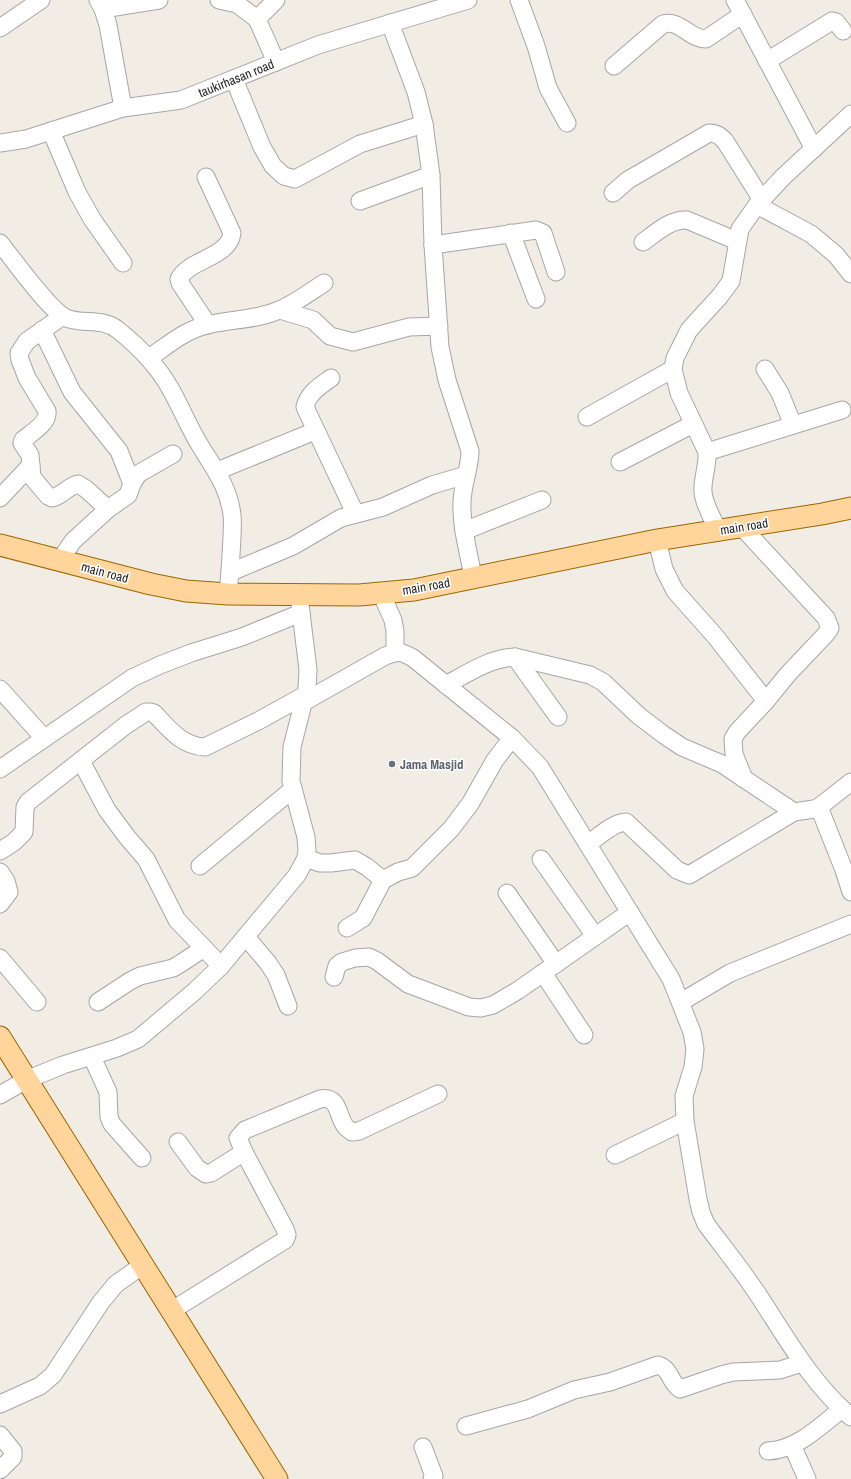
<svg xmlns="http://www.w3.org/2000/svg" width="851" height="1479" font-family="'Archivo Narrow',sans-serif">
	<style>
		.lines { fill: none; stroke-linecap: round; stroke-linejoin: round }
		.minor-casing { stroke: #a6a6a6; stroke-width: 19 }
		.major-casing { stroke: #9a6800; stroke-width: 23 }
		.minor { stroke: #fff; stroke-width: 17 }
		.major { stroke: #ffd59b; stroke-width: 21 }
		.worship-dot { fill: #6b7280; stroke: #fff; stroke-width: 1.5 }
		.labels { text-anchor: middle; stroke-width: 3; stroke-linejoin: round; paint-order: stroke }
		.street-label { font-size: 13px; fill: #1f1f1f; stroke: #fff }
		.worship-label { font-size: 13px; font-weight: bold; fill: #5b616d; stroke: #fff; text-anchor: start }
	</style>
	<rect width="100%" height="100%" fill="#f1ede4"/>
	<g class="lines">
		<g class="minor-casing">
			<g id="minor">
				<path d="M98,0L103,9L108,25L123,108"/>
				<path d="M219,0L237,4L257,19L276,62"/>
				<path d="M519,0L536,46L548,88L567,123"/>
				<path d="M735,0L814,149"/>
				<path d="M103,9L159,0"/>
				<path d="M257,19L276,0"/>
				<path d="M390,23L416,92L424,124L431,175L433,245L440,347L447,380L470,451C470,468 462,485 462,503C461,528 469,553 473,577"/>
				<path d="M0,28L41,0"/>
				<path d="M767,61L832,21L836,22L843,31"/>
				<path d="M614,66L663,24C680,19 689,39 706,39L743,14"/>
				<path d="M234,79L262,147L273,166L284,176L295,179L360,144L424,124"/>
				<path d="M51,131L77,192L92,219L123,263"/>
				<path d="M0,143L26,139L123,108L181,100L318,45L468,0"/>
				<path d="M206,177L232,233C229,258 189,259 179,279L180,283L208,325"/>
				<path d="M613,193L628,180L709,133C716,133 719,135 725,141L762,200"/>
				<path d="M360,201L431,175"/>
				<path d="M757,205L811,234L836,255L851,274"/>
				<path d="M511,233L536,299"/>
				<path d="M643,242C656,233 670,219 687,220L737,241"/>
				<path d="M0,243C13,259 49,310 66,318C83,325 102,317 118,330C138,346 157,365 170,388C181,407 189,428 201,447C215,470 229,488 232,515C233,522 232,530 232,537C231,556 230,575 228,594"/>
				<path d="M433,245L536,230L543,233L556,272"/>
				<path d="M280,310L313,320L330,336L353,342L409,327L439,326"/>
				<path d="M63,316L27,341L19,353L20,360L27,378L47,411C49,423 31,433 23,440L22,443L30,455L32,477L48,496L52,498C62,496 68,486 78,484L86,489L108,509"/>
				<path d="M42,330L72,392L119,451L132,484"/>
				<path d="M149,358C168,345 185,330 207,325C231,319 257,320 279,310C294,304 310,292 324,283"/>
				<path d="M765,369L780,393L793,425"/>
				<path d="M331,378C320,386 308,393 305,407L355,513"/>
				<path d="M587,417L673,369"/>
				<path d="M707,452L842,410"/>
				<path d="M620,462L693,424"/>
				<path d="M217,471L315,431"/>
				<path d="M0,498L31,465"/>
				<path d="M741,526L826,618L830,628L826,634L788,674L766,701L737,732L733,739L734,754L744,779"/>
				<path d="M718,530C713,519 704,505 703,492C702,479 708,466 707,452L679,393L673,369L675,358L689,330L720,296L731,281L740,229L757,205L783,177L851,114"/>
				<path d="M464,531L542,500"/>
				<path d="M657,540L664,569L675,591L715,636L766,701"/>
				<path d="M60,560L73,541L108,509L128,495L132,484L138,474L173,454"/>
				<path d="M231,572L293,546L341,518L383,507L432,485L466,475"/>
				<path d="M381,593L393,620L395,631V652"/>
				<path d="M515,657L558,717"/>
				<path d="M446,685C468,673 490,658 515,657L590,675L603,682L639,716L664,735L682,747L722,764L794,812"/>
				<path d="M0,689L44,738"/>
				<path d="M302,703L385,656C398,651 401,651 413,658L512,738L540,767L671,979L692,1032L695,1049L693,1067L684,1096L685,1121L698,1199L701,1212L706,1224C723,1247 741,1269 757,1293C786,1337 811,1383 851,1417"/>
				<path d="M81,761L107,810L127,837L146,859L177,920L221,966"/>
				<path d="M0,769L132,678L160,665L191,653L242,637L301,613"/>
				<path d="M819,807L844,870L851,892"/>
				<path d="M588,844C598,837 614,822 626,822L677,870L689,875L794,812L814,809L819,807L851,782"/>
				<path d="M0,851L14,842L24,832L25,807L28,802L126,725L146,712H150L154,713C169,729 182,746 205,747L260,720L305,695"/>
				<path d="M306,858L320,863H331L355,860L367,867L383,880L398,872L412,868L451,829L470,804L495,760L512,738"/>
				<path d="M541,859L595,936"/>
				<path d="M200,866L293,789"/>
				<path d="M0,872L6,881L9,892L0,904"/>
				<path d="M507,893L556,964"/>
				<path d="M347,928L363,918L383,880"/>
				<path d="M246,937L268,963L276,975L288,1006"/>
				<path d="M0,958L37,1002"/>
				<path d="M543,973L584,1035"/>
				<path d="M334,977L337,966L342,962L355,958L369,957L377,961L408,984L469,1007L481,1008L493,1005L517,991L630,912"/>
				<path d="M98,1002L130,981L140,976L173,968L183,962L204,948"/>
				<path d="M681,1002L730,973L851,924"/>
				<path d="M92,1057L108,1092L109,1117L112,1124L142,1158"/>
				<path d="M0,1095L26,1080L63,1065L117,1048L138,1039L195,991L221,966L297,875L306,858L307,850L306,837L291,781L292,747L307,688L308,670L299,596"/>
				<path d="M178,1142L197,1168L206,1174L211,1173L244,1152"/>
				<path d="M615,1155L685,1121"/>
				<path d="M171,1311L285,1240L287,1235L285,1229L244,1152L238,1138L245,1130L320,1099C339,1095 337,1115 345,1126C346,1128 350,1130 352,1132L359,1131L438,1094"/>
				<path d="M0,1404L40,1386L53,1375L101,1302L116,1284L143,1265"/>
				<path d="M466,1426L528,1409L574,1390L610,1382L658,1365C672,1370 669,1382 680,1389L721,1375L733,1372L780,1370L802,1363"/>
				<path d="M0,1435L13,1451V1457L0,1470"/>
				<path d="M792,1445L807,1479"/>
				<path d="M423,1447L434,1476L432,1479"/>
				<path d="M768,1451C797,1450 820,1426 842,1409"/>
			</g>
		</g>
		<g class="major-casing">
			<g id="major">
				<path d="M0,545L151,584L186,591L228,594L359,595L414,590L657,540L822,514L851,508"/>
				<path d="M0,1037L277,1479"/>
			</g>
		</g>
		<use href="#minor" class="minor"/>
		<use href="#major" class="major"/>
	</g>
	<circle class="worship-dot" cx="392" cy="764" r="4"/>
	<g class="labels">
		<g class="street-label">
			<text transform="translate(236 78) rotate(-22)" y="5">taukirhasan road</text>
			<text transform="translate(744 526) rotate(-9)" y="5">main road</text>
			<text transform="translate(105 572) rotate(15)" y="5">main road</text>
			<text transform="translate(426 586) rotate(-10)" y="5">main road</text>
		</g>
		<g class="worship-label">
			<text x="400" y="769">Jama Masjid</text>
		</g>
	</g>
</svg>
